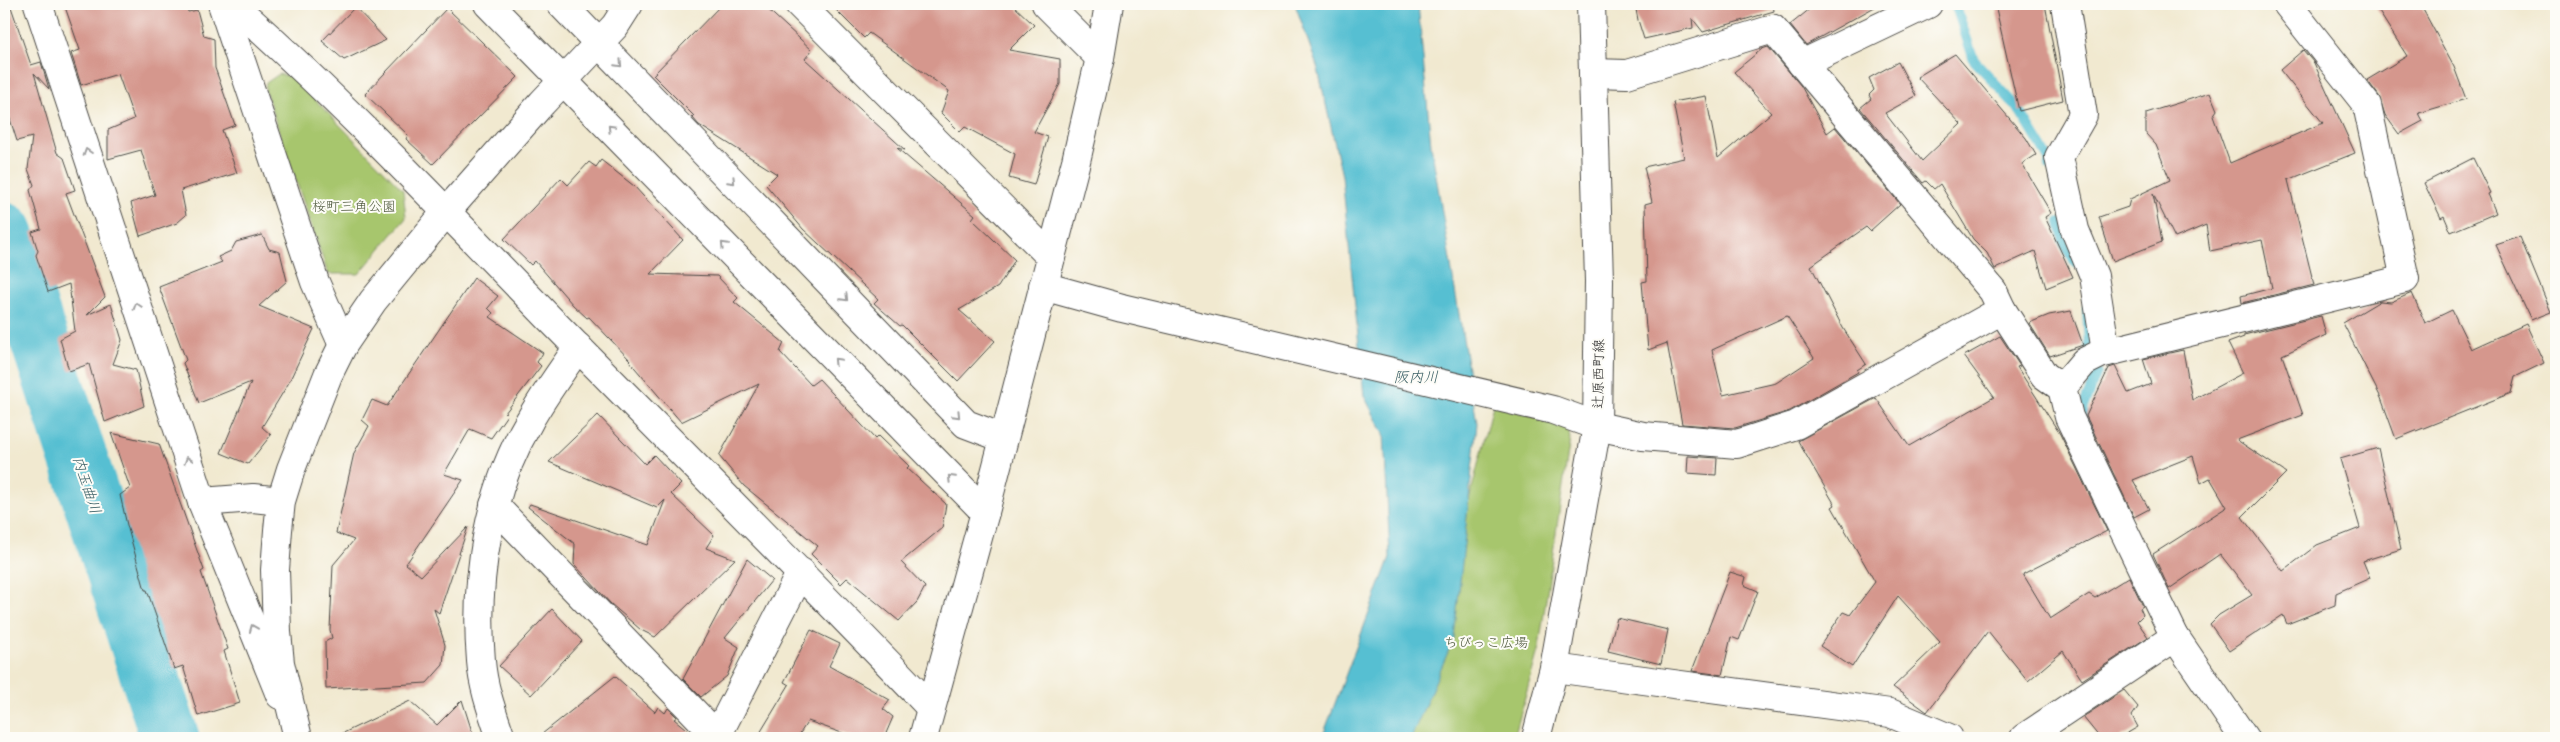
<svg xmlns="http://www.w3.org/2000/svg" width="2560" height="742" font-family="'Comic Neue','Klee One',sans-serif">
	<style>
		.green { fill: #a7c66d; stroke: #69784c }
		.water { fill: #56bfd2; stroke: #40757e }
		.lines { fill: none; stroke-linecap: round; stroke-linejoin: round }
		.stream { stroke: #56bfd2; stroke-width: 10 }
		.river { stroke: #56bfd2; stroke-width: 59 }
		.building { fill: #d5978d; fill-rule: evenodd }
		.minor-casing { stroke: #494844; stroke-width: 30 }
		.tertiary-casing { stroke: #494844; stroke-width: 30 }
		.secondary-casing { stroke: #494844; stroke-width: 30 }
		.minor { stroke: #fff; stroke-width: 28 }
		.tertiary { stroke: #fff; stroke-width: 28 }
		.secondary { stroke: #fff; stroke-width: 28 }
		.oneway { stroke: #a0a0a0 }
		.labels { text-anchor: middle; stroke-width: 4; stroke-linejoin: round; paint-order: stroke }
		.park-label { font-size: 14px; fill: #505a3f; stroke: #fdfcf7 }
		.street-label { font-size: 14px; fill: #2b2b2b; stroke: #fdfcf7 }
		.water-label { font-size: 15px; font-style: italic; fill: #3a5f65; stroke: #fdfcf7 }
	</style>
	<rect width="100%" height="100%" fill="#fdfcf7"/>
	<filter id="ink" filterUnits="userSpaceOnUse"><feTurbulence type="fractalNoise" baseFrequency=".02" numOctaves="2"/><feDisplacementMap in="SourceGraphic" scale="10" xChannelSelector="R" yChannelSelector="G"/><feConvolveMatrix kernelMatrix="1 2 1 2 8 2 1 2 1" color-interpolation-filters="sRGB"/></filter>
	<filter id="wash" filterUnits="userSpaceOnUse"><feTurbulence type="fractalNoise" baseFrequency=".0096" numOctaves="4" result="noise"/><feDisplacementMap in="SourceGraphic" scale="20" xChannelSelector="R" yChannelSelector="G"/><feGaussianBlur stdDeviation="1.12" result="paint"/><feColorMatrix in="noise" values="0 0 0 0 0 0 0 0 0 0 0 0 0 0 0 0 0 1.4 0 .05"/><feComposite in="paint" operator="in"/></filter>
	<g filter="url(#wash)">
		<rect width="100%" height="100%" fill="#f1e9d0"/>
		<g class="green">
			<path d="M279,74L294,78L403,190L406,218L359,274H328L265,90L266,83Z"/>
			<path d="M1493,405L1568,426L1570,439L1539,647L1514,738H1409Z"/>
		</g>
		<path class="water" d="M1295,4H1418L1431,145L1477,423L1454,638L1411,738H1322L1390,557L1384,434L1364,396L1342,176L1318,69Z"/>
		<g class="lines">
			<g class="stream">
				<path d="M1955,4L1974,60L2018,108L2049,159L2050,166"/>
				<path d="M2060,222L2064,243L2075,262"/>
				<path d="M2087,308L2089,345L2097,372L2082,410L2090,430"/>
				<path d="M2249,723L2260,738"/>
			</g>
			<path class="river" d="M4,232L170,738"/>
		</g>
		<g id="blocks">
			<g class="building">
				<path d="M4,4H10L31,65L41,62L49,89L34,73L57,153L64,158L75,190L66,193L105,297L87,315L111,304L122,340L113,364L136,370L144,406L105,422L89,364L69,371L60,339L75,331L69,284L48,292L36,255L38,251L32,232L41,229L30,190L34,185L28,169L32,137L17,141L4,100Z"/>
				<path d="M64,4H186L188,12L197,10L204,36L214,39L215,68L235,125L222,130L237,173L181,190L186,215L177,223L140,236L131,203L155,195L141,150L108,159V130L134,119L118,74L81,85L71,53L80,50Z"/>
				<path d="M722,4H762L812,50L805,59L905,150L897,148L975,215L972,219L1015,260L998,287L959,310L995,341L958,381L902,325L900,326L874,303L878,299L803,229L766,185L777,174L699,125L692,117L694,116L653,75Z"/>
				<path d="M830,4H1012L1034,25L1009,50L1060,59V84L1034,132L1048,137L1034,185L1009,178L1015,154L965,127L960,132L941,113L949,91L869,33L864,38Z"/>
				<path d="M1635,4H1773L1774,11L1703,32L1692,18L1693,28L1644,39L1638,20Z"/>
				<path d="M1816,4H1880L1806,45L1790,25Z"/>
				<path d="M1995,4H2045L2063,100L2019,111Z"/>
				<path d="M2374,4H2420L2454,67L2466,99L2419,113L2423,121L2399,134L2385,115L2379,96L2367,80L2407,56Z"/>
				<path d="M355,7L386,40L344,60L322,41Z"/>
				<path d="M447,8L518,77L433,164L406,139L408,135L365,94Z"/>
				<path d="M1768,47L1801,86L1827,133L1835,127L1900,204L1870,231L1866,227L1811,266L1843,328L1866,364L1857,370L1858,372L1790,411L1735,428L1682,424L1667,343L1648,350L1642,282L1647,281L1645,204L1652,202L1644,167L1684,158L1673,102L1706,96L1718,158L1771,113L1734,72L1762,49ZM1787,316L1814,358L1776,383L1723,395L1712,350Z"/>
				<path d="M2303,50L2314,63L2355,153L2288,180L2314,285L2242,303L2241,296L2272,288L2262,240L2210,251L2206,225L2175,238L2153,194L2162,242L2113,261L2099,217L2128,207L2130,199L2170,180L2156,145L2146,134V113L2210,93L2217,110L2213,116L2230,163L2323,123L2280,70Z"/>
				<path d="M1955,54L2026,138L2036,155L2022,164L2051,213L2045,217L2073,277L2046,288L2035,251L1995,269L1987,253L1973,239L1940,184L1934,189L1926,181L1923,183L1860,108L1871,99L1869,95L1874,90L1869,78L1898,62L1916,96L1885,113L1922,161L1961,124L1917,77Z"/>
				<path d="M2473,158L2490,193L2488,194L2496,213L2451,232L2444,216L2441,218L2424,183Z"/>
				<path d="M601,160L634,186L683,240L650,274L717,276L738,298L734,302L784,343L780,352L811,385L819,379L875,439L878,436L909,466L907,468L946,504L942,528L901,562L925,587L917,602L899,621L847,578L841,584L811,554L818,546L744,486L719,456L759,384L681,422L629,361L630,360L589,317L587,318L573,305L535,261L531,265L504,239L561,178L568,185L589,162L596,167Z"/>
				<path d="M262,235L269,249L280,252L287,281L259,306L314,329L288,384L262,427L271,435L248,464L221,453L251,382L199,403L183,363L186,360L159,287L222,262L218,257L231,251L236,242Z"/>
				<path d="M2520,237L2551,312L2531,320L2496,245Z"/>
				<path d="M474,278L498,296L488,308L493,313L490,317L543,353L537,362L541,366L505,413L507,415L491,438L470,429L444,474L463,480L406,564L421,576L468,527L439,613L434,609L445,645L443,665L427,683L326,689L325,642L332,638L330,630L333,565L354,540L336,533L354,453L369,426L362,420L372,400L387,406Z"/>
				<path d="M2412,293L2425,323L2452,310L2471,349L2526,324L2544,363L2515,377L2511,393L2396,439L2381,398L2343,323L2380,301L2391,302Z"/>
				<path d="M2071,311L2083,345L2050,356L2029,323L2049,315Z"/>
				<path d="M2321,316L2326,335L2282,355L2303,415L2237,440L2286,473L2242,517L2283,571L2317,545L2360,528L2340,459L2378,448L2401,549L2363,561L2370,578L2336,593L2335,605L2287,624L2283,615L2229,651L2210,624L2219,615L2252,595L2220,554L2169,589L2153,554L2227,507L2210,478L2201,483L2193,456L2133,480L2149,509L2134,517L2086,416L2109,368L2115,366L2128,393L2151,384L2143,359L2183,350L2192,400L2243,373L2228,343L2244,337V335Z"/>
				<path d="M2000,336L2020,366L2017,367L2060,434L2107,531L2023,574L2050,619L2089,594L2095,598L2129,577L2143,606L2140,608L2143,615L2137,621L2148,637L2082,680L2063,651L2028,681L1988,631L1927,712L1893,687L1940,642L1898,596L1852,667L1820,646L1843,612L1850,615L1875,582L1832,507L1835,505L1798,441L1876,398L1909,446L1994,397L1964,356Z"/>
				<path d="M598,415L645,464L654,455L681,484L671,494L714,535L706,548L735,559L655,637L641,630L611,604L574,564L575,544L528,507L530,504L648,545L665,500L657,508L549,462Z"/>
				<path d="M111,433L159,444L204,570L201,572L228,649L224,651L240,703L198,716L183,666L174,669L147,590H145L127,525L120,495L130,488Z"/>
				<path d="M1688,456L1717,458L1716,475L1687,473Z"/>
				<path d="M747,559L772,580L725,638L739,647L727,676L701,697L683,679Z"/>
				<path d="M1730,572L1746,577L1744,585L1758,591L1739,640L1731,637L1722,675L1692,671Z"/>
				<path d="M552,609L582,641L531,695L499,666Z"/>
				<path d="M1617,618L1668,630L1661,664L1608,651Z"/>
				<path d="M811,630L840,644L829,666L890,700L883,709L893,717L884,738H856L808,721L797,738H757L789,685L784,682Z"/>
				<path d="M615,676L655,712L658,707L665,713L668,708L677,717L674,719L697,738H537Z"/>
				<path d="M2124,690L2138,707L2132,716L2138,727L2119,738H2100L2083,717Z"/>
				<path d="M462,700L474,738H333L410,701L437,725Z"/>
			</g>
		</g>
	</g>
	<g filter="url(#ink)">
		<use href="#blocks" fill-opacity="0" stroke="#494844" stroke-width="1"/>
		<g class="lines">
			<g class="minor-casing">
				<g id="minor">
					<path d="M38,4L202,502L280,695"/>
					<path d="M222,4L315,282L343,345"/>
					<path d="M232,4C345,104 449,215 554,323C680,451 807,578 931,708"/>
					<path d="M488,4L985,512"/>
					<path d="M561,4L966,424L1003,438"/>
					<path d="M799,4L1051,257"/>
					<path d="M1046,4L1100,58"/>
					<path d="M2065,4L2083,115L2059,157L2075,230L2094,276L2106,352"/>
					<path d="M1802,64L1928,4"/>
					<path d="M1593,73L1627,74L1773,29L1993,291L2002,310"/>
					<path d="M1043,286L1122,308L1553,410L1597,426L1643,436L1737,444L1796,425L2002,310L2044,375L2062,388L2069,417L2175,637L2244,738"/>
					<path d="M2062,388L2084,362L2100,354L2405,279L2367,105L2287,4"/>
					<path d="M202,502L253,498L281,501"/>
					<path d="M494,505L717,736"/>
					<path d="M1554,668L1890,713L1949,738"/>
					<path d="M501,738C493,714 483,688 481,661C474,579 488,491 530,420C544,395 562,371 578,347"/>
					<path d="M716,738L801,572"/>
					<path d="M923,738L985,512L1076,161L1100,58L1109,4"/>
					<path d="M2024,738L2175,637"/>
				</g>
			</g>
			<g class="tertiary-casing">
				<path id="tertiary" d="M298,738L280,663L277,632L275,570L278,530L281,501L291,469L328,375L343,345L373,301L446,212L542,103L615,26L629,4"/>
			</g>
			<g class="secondary-casing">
				<path id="secondary" d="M1536,738L1554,668L1597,426L1599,281L1591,4"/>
			</g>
			<use href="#minor" class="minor"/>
			<use href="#tertiary" class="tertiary"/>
			<use href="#secondary" class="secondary"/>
		</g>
		<defs><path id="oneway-chevron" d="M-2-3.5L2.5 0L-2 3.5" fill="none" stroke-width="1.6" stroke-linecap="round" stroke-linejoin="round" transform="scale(1.25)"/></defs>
		<g class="oneway">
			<use href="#oneway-chevron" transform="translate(619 64) rotate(46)"/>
			<use href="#oneway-chevron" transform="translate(611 128) rotate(-134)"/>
			<use href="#oneway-chevron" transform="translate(87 152) rotate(-108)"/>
			<use href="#oneway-chevron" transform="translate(732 181) rotate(46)"/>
			<use href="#oneway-chevron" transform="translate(724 245) rotate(-134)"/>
			<use href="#oneway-chevron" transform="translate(845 298) rotate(46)"/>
			<use href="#oneway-chevron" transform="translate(137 306) rotate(-108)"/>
			<use href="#oneway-chevron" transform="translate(837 361) rotate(-134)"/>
			<use href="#oneway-chevron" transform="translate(957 415) rotate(46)"/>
			<use href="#oneway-chevron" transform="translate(188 460) rotate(-108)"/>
			<use href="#oneway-chevron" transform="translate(951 478) rotate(-134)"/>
			<use href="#oneway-chevron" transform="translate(253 628) rotate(-112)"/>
		</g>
	</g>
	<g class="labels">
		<g class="park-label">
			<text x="354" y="211">桜町三角公園</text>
			<text x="1486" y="647">ちびっこ広場</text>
		</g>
		<g class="street-label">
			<text transform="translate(1598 374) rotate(-89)" y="5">辻原西町線</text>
		</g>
		<g class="water-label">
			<text x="1416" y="382">阪内川</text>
			<text transform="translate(87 485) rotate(72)" y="5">内玉曲川</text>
		</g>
	</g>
	<rect width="2560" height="742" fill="none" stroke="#fdfcf7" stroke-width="20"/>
</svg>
